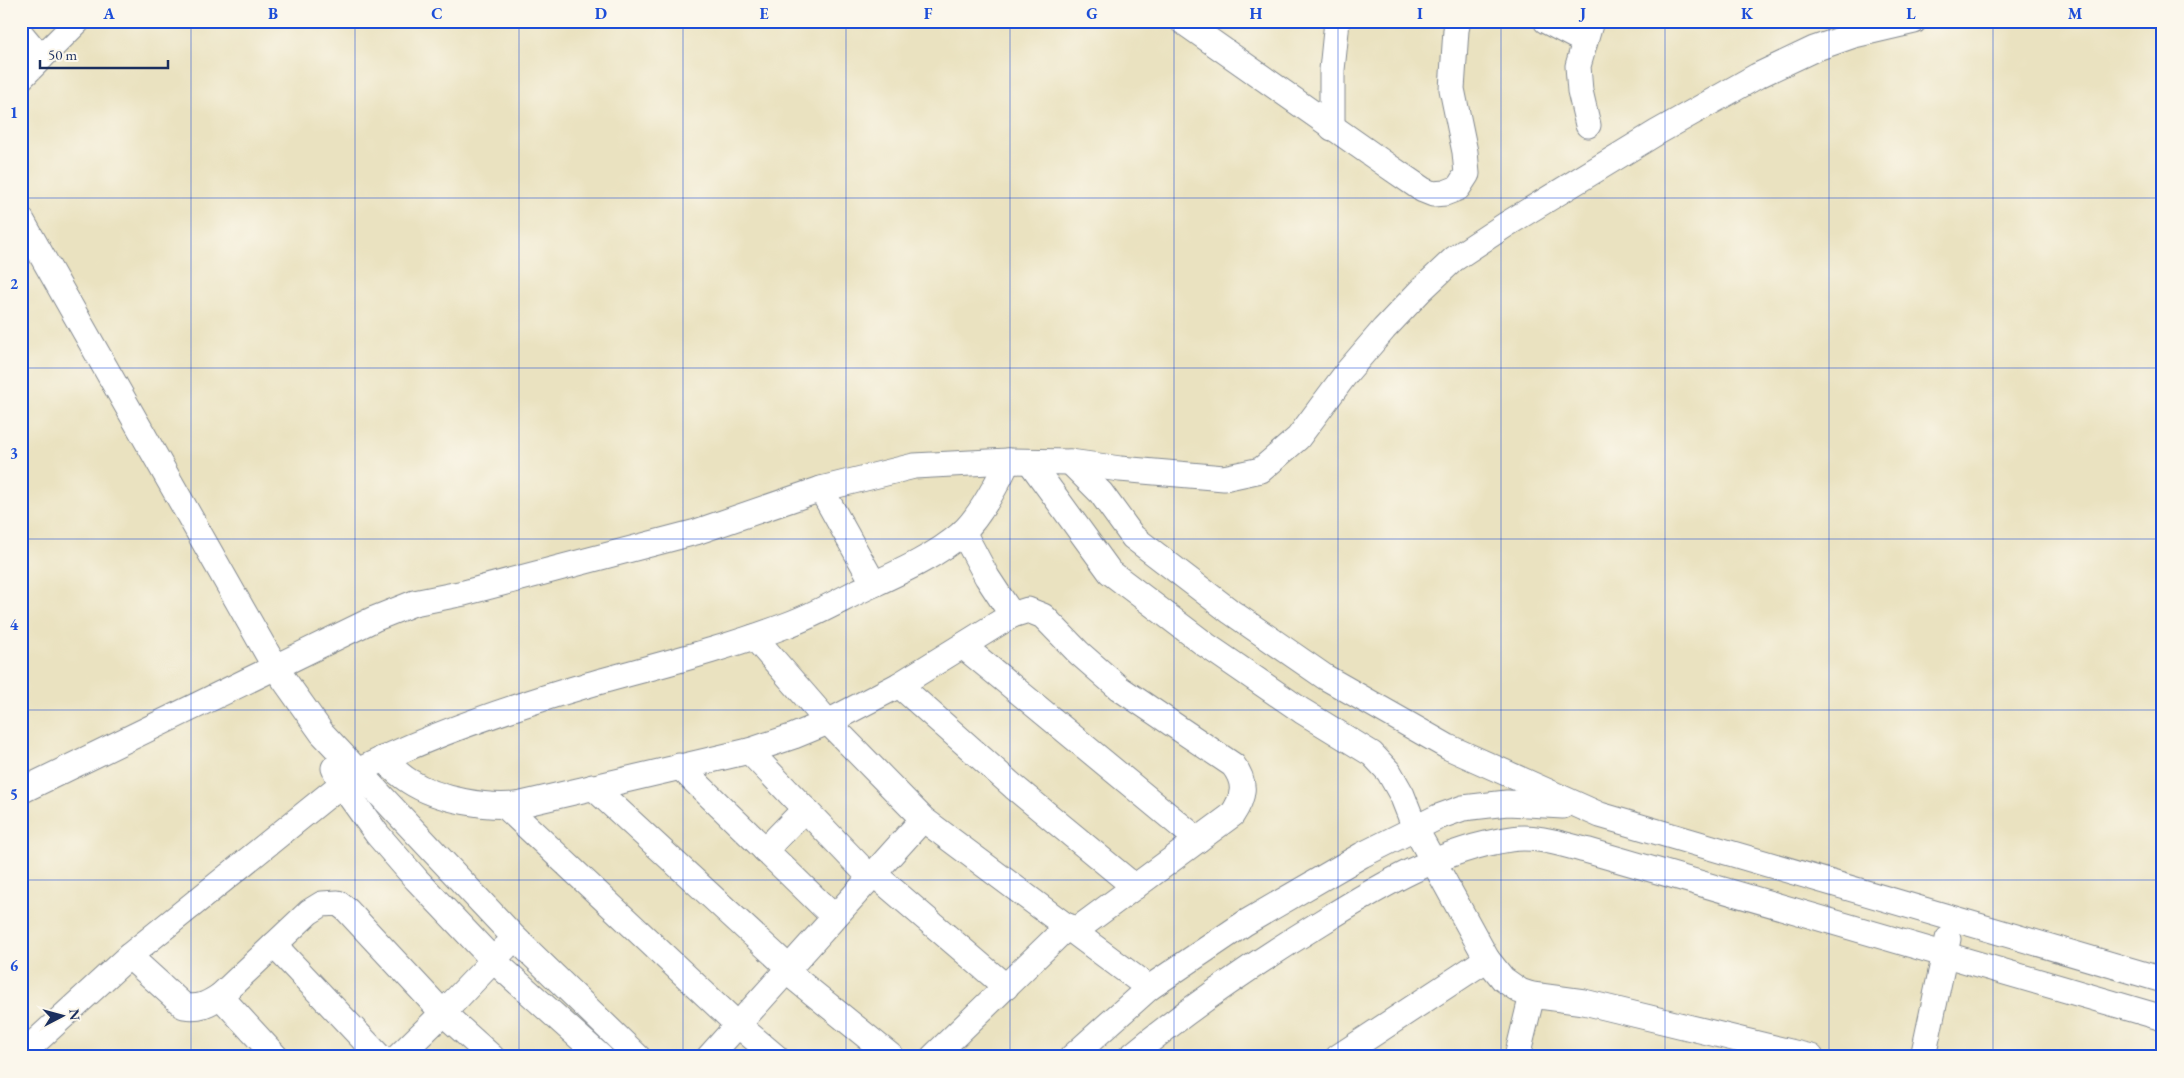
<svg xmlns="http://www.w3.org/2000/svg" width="2184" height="1078" font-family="'EB Garamond',serif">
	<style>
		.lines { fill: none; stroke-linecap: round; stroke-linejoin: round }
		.minor-casing { stroke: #82888f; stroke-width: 27 }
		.minor { stroke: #fff; stroke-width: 25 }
		.grid { fill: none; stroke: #1d4ed8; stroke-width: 1; stroke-opacity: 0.55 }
		.neatline { fill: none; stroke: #1d4ed8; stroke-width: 2 }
		.grid-label { font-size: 16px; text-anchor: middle; font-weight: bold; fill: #1d4ed8 }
	</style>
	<rect width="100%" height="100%" fill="#fbf7ec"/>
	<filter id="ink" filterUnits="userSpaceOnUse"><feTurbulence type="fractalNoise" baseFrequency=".02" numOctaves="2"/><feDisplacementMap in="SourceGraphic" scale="10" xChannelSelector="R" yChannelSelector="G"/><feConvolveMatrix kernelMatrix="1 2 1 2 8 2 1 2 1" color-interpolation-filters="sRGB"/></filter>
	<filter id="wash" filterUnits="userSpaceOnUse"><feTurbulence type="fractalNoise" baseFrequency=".0096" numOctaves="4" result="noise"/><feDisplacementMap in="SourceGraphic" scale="20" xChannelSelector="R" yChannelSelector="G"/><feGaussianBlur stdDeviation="1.12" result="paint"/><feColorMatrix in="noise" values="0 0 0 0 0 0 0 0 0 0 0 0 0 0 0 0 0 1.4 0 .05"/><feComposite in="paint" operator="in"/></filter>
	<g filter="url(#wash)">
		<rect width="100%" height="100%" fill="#eae2c0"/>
	</g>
	<g filter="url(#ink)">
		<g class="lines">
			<g class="minor-casing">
				<g id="minor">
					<path d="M1182,21L1388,166L1423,190L1433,194L1445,193L1458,188L1467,174L1465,152L1452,89L1456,30L1458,21"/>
					<path d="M1546,21L1584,41"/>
					<path d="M21,34L41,58"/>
					<path d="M21,78L78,21"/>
					<path d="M1588,125L1580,91L1578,66L1591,21"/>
					<path d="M1332,128V70L1337,21"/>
					<path d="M21,219L275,667L322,733L514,937L638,1057"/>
					<path d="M1030,462L1110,572L1206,645L1302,711L1372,754L1389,772L1402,795L1415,828L1487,959L1338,1057"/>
					<path d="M1070,462L1101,493L1133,537L1231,612L1325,677L1448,747L1600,815L2163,980"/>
					<path d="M821,489L874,584"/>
					<path d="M1012,615L1028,610L1043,616L1079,653L1119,688L1233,765C1247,783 1244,797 1232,815L1075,931"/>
					<path d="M754,637L828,722L923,819L1149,988"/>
					<path d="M963,646L1198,840"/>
					<path d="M899,685L1014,787L1135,887"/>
					<path d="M749,751L870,877"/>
					<path d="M382,759C391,766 399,775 409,781C438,800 489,809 522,804L749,751L794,736L828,722L899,685L1012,615L987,577L963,532"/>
					<path d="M679,766L834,917"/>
					<path d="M334,768L341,784L377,834L416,879L494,961L601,1057"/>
					<path d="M593,787L789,968"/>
					<path d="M21,791L374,619L414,603L464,593L696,532L821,489L914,466L1008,461L1070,462L1120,469L1224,478L1261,470L1298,438L1348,371L1384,329L1420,291L1454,259L1507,224L1656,133L1757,76L1814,49L1854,35L1914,21"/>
					<path d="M505,806L738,1025L776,1057"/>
					<path d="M765,850L805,809"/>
					<path d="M874,874L1006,987"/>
					<path d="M274,945L380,1057"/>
					<path d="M129,956L184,1006C199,1009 208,1004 220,996L309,912L322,904L338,903L347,910L443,1013L492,1057"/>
					<path d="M1487,959L1503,979L1520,991L1532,995L1584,1002L1811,1057"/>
					<path d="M786,971L892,1057"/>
					<path d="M220,996L276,1057"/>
					<path d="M21,1055L129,956L358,771C427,736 503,710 577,688C647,668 719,651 787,625C812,616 835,603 859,591C893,575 932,559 961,534C980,517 997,484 1008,461"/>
					<path d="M398,1057L443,1013L505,948"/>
					<path d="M709,1057L923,819"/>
					<path d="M933,1057L1068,926"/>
					<path d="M1072,1057L1149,988L1245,923L1362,855L1438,817L1463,808L1507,803L1563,806"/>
					<path d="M1130,1057C1190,1007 1255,963 1322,922C1380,886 1441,849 1511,839C1537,835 1564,845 1589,851L2163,1018"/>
					<path d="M1517,1057L1532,995"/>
					<path d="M1923,1057L1948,939"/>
				</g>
			</g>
			<use href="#minor" class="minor"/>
		</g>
	</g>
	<path class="grid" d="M191,21V1057M355,21V1057M519,21V1057M683,21V1057M846,21V1057M1010,21V1057M1174,21V1057M1338,21V1057M1501,21V1057M1665,21V1057M1829,21V1057M1993,21V1057M21,198H2163M21,368H2163M21,539H2163M21,710H2163M21,880H2163"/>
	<rect width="2184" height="1078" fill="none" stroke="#fbf7ec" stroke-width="55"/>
	<g transform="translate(62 1016) rotate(84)" stroke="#fbf7ec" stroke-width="4" paint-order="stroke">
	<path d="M0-4L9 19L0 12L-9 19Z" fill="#1b2f5e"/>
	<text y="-8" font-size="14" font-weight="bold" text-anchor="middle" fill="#1b2f5e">N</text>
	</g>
	<path d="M40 60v8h128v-8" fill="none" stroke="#1b2f5e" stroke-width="2.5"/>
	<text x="48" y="60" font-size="15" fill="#1b2f5e" stroke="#fbf7ec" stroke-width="4" paint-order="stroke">50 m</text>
	<rect x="28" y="28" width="2128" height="1022" class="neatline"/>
	<g class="grid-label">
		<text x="109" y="19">A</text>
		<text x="273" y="19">B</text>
		<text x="437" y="19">C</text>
		<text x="601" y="19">D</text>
		<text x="764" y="19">E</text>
		<text x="928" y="19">F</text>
		<text x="1092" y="19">G</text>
		<text x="1256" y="19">H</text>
		<text x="1420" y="19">I</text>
		<text x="1583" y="19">J</text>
		<text x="1747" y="19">K</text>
		<text x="1911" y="19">L</text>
		<text x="2075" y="19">M</text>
		<text x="14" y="118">1</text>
		<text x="14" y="289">2</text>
		<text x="14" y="459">3</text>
		<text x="14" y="630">4</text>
		<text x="14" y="800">5</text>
		<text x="14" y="971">6</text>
	</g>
</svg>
